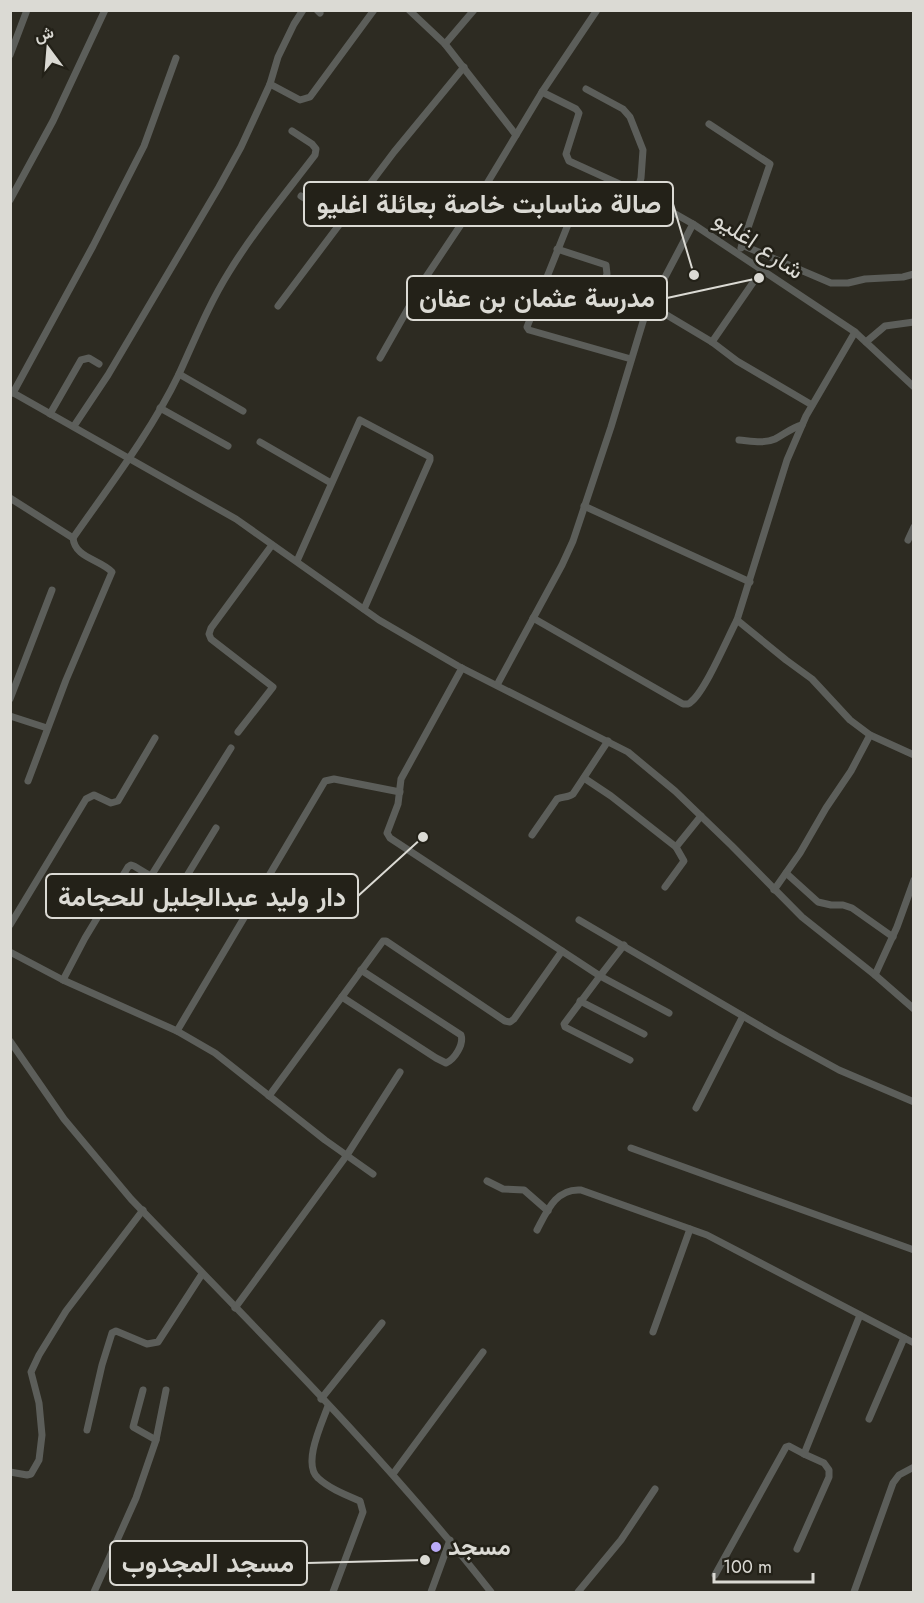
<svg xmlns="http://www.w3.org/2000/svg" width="924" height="1603" font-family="Jost,Vazirmatn,sans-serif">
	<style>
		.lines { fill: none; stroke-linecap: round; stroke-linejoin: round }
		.minor { stroke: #5c5e5a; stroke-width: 7 }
		.poi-dot { fill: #baaaf7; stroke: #232118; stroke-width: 2 }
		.labels { text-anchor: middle; stroke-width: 5; stroke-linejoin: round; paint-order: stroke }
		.street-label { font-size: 24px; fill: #dbdad4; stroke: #232118 }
		.poi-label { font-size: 24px; font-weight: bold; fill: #dbdad4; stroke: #232118; text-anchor: start }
		.leader { fill: none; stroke: #dbdad4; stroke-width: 2 }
		.callout-dot { fill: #dbdad4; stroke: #232118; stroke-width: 2 }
		.callout { fill: #232118; stroke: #dbdad4; stroke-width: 2 }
		.callout-label { font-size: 26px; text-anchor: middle; font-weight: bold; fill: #dbdad4 }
	</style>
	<rect width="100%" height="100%" fill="#2d2b22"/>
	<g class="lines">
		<g class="minor">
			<path d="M317,10L320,13"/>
			<path d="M409,10L445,44L516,135"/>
			<path d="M445,44L474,10"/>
			<path d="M10,55L27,10"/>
			<path d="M270,84L300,100L310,97L374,10"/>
			<path d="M586,89L623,109L630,117L643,150L641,178L637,192"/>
			<path d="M542,92L576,109L579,113L566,154L569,161L637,192L693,224L855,332L914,387"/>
			<path d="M709,124L770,164L741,248"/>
			<path d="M301,196L342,222"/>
			<path d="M10,200L53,121L105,10"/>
			<path d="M573,212L527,327L529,330L631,359"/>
			<path d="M742,245L831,283H848L865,279L903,277L914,274"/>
			<path d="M557,249L606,265L607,274L597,300"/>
			<path d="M543,283L645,315"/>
			<path d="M650,305L712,342L737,361L812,405"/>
			<path d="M278,306L394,152L464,67"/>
			<path d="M855,332L806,416L787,460L737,620L786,660L812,679L850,720L870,735L914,755"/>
			<path d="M712,342L761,271"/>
			<path d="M866,342L885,326L914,322"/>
			<path d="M380,358L426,277L474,205L542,92L597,10"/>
			<path d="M179,374L243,411"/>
			<path d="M10,391L236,519L379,620L458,666L628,752L675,791L732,846L802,917L875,975L914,1009"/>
			<path d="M13,393L93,246L144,146L176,58"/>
			<path d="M160,408L228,446"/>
			<path d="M50,414L81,360L89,358L99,364"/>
			<path d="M74,426L108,375L219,187L241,147L270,84L278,57L294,24L303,10"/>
			<path d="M739,440C751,441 764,444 775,439C785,434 791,428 802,425"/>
			<path d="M260,442L331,483"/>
			<path d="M10,498L73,538C75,558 99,559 112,572L66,680L28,781"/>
			<path d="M584,506L750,582"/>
			<path d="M73,538C110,485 151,432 179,374C195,339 209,304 229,272C254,231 286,193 315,155L316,149L312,144L292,131"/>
			<path d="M908,540L914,527"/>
			<path d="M297,561L360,420L430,457V460L364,609"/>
			<path d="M533,618L683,704C688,704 688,705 692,701C706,689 727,639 737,620"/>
			<path d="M462,668L401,779L398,804L387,833L390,838L600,976L624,945"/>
			<path d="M497,685L562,565L573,541L611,427L645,315L693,224"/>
			<path d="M10,699L52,590"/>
			<path d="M10,716L47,728"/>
			<path d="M238,732L273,687L211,639L209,634L211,628L272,545"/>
			<path d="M584,778L611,796L676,847"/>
			<path d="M532,835L557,799C563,796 568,798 573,794L608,741"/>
			<path d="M786,873L818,902L831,905H843L852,908L893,937"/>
			<path d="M151,876L231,748"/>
			<path d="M665,887L684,861L676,847L701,816"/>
			<path d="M774,890L800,853L826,808L851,771L870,735"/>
			<path d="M579,920L777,1036L839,1070L914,1102"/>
			<path d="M10,925L86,799L94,795L111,803L118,801L155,738"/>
			<path d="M10,952L63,980L177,1031L215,1053L325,1140L373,1174"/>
			<path d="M875,975L897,927L914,880"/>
			<path d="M63,980L85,938L128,867L131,865L134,866L177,892L216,828"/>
			<path d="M342,997L436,1058L446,1063C455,1059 464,1044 461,1035L361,970"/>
			<path d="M580,1001L644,1034"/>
			<path d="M177,1031L325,781L334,779L400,792"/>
			<path d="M10,1041L64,1119L131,1199C254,1327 381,1452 491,1592"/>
			<path d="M630,1060L565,1027L564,1024L600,976L669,1013"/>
			<path d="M269,1096L383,941H386L505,1021L510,1022L514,1019L562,951"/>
			<path d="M696,1108L743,1016"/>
			<path d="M631,1148L914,1250"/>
			<path d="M487,1181L503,1189L524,1190L548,1211"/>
			<path d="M537,1230C547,1211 556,1188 581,1190L707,1235L914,1343"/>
			<path d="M235,1308L347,1155L400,1072"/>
			<path d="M653,1332L690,1229"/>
			<path d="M143,1390L133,1427L156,1440"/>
			<path d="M321,1399L382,1323"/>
			<path d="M328,1406C322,1423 302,1464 318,1478C330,1489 346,1495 360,1501L363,1512L333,1592"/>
			<path d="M869,1419L904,1338"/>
			<path d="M87,1430L102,1365L112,1333L116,1331L147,1344L158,1342L202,1274"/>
			<path d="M10,1472L27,1475L31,1474L39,1460L42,1435L39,1403L31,1372L39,1355L66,1311L143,1210"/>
			<path d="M393,1474L483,1352"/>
			<path d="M797,1549L829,1477V1470L824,1463L804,1454L860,1315"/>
			<path d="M715,1575L786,1447L789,1446L804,1454"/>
			<path d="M94,1592L136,1498L156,1440L166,1390"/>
			<path d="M431,1592L450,1540"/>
			<path d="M578,1592L621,1540L655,1489"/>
			<path d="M854,1592L893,1483L899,1475L914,1467"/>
		</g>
	</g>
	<circle class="poi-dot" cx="436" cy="1547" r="6"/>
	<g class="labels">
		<g class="street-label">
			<text transform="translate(759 245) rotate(34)" y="8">شارع اغليو</text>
		</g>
		<g class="poi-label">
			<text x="448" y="1555">مسجد</text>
		</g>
	</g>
	<path class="leader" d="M694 275L673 204M759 278L667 298M423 837L358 896M425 1560L307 1563"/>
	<g class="callout-dot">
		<circle cx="694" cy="275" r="6"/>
		<circle cx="759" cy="278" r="6"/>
		<circle cx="423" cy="837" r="6"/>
		<circle cx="425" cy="1560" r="6"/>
	</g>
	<g class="callout">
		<rect x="304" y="182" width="369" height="44" rx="6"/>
		<rect x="407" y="276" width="260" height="44" rx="6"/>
		<rect x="46" y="874" width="312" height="44" rx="6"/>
		<rect x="110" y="1541" width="197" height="44" rx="6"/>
	</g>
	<g class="callout-label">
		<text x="489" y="213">صالة مناسابت خاصة بعائلة اغليو</text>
		<text x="537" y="307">مدرسة عثمان بن عفان</text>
		<text x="202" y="906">دار وليد عبدالجليل للحجامة</text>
		<text x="208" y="1572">مسجد المجدوب</text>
	</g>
	<rect width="924" height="1603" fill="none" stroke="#dbdad4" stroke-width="24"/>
	<g transform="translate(48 48) rotate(344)" stroke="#232118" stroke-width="4.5" paint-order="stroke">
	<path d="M0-4.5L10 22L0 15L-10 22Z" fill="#dbdad4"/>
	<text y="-9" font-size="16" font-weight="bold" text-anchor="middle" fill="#dbdad4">ش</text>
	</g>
	<path d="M714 1573v9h99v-9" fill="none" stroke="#dbdad4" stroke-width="3"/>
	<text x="723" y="1573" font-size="18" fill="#dbdad4" stroke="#232118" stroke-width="4.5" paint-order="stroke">100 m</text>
</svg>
